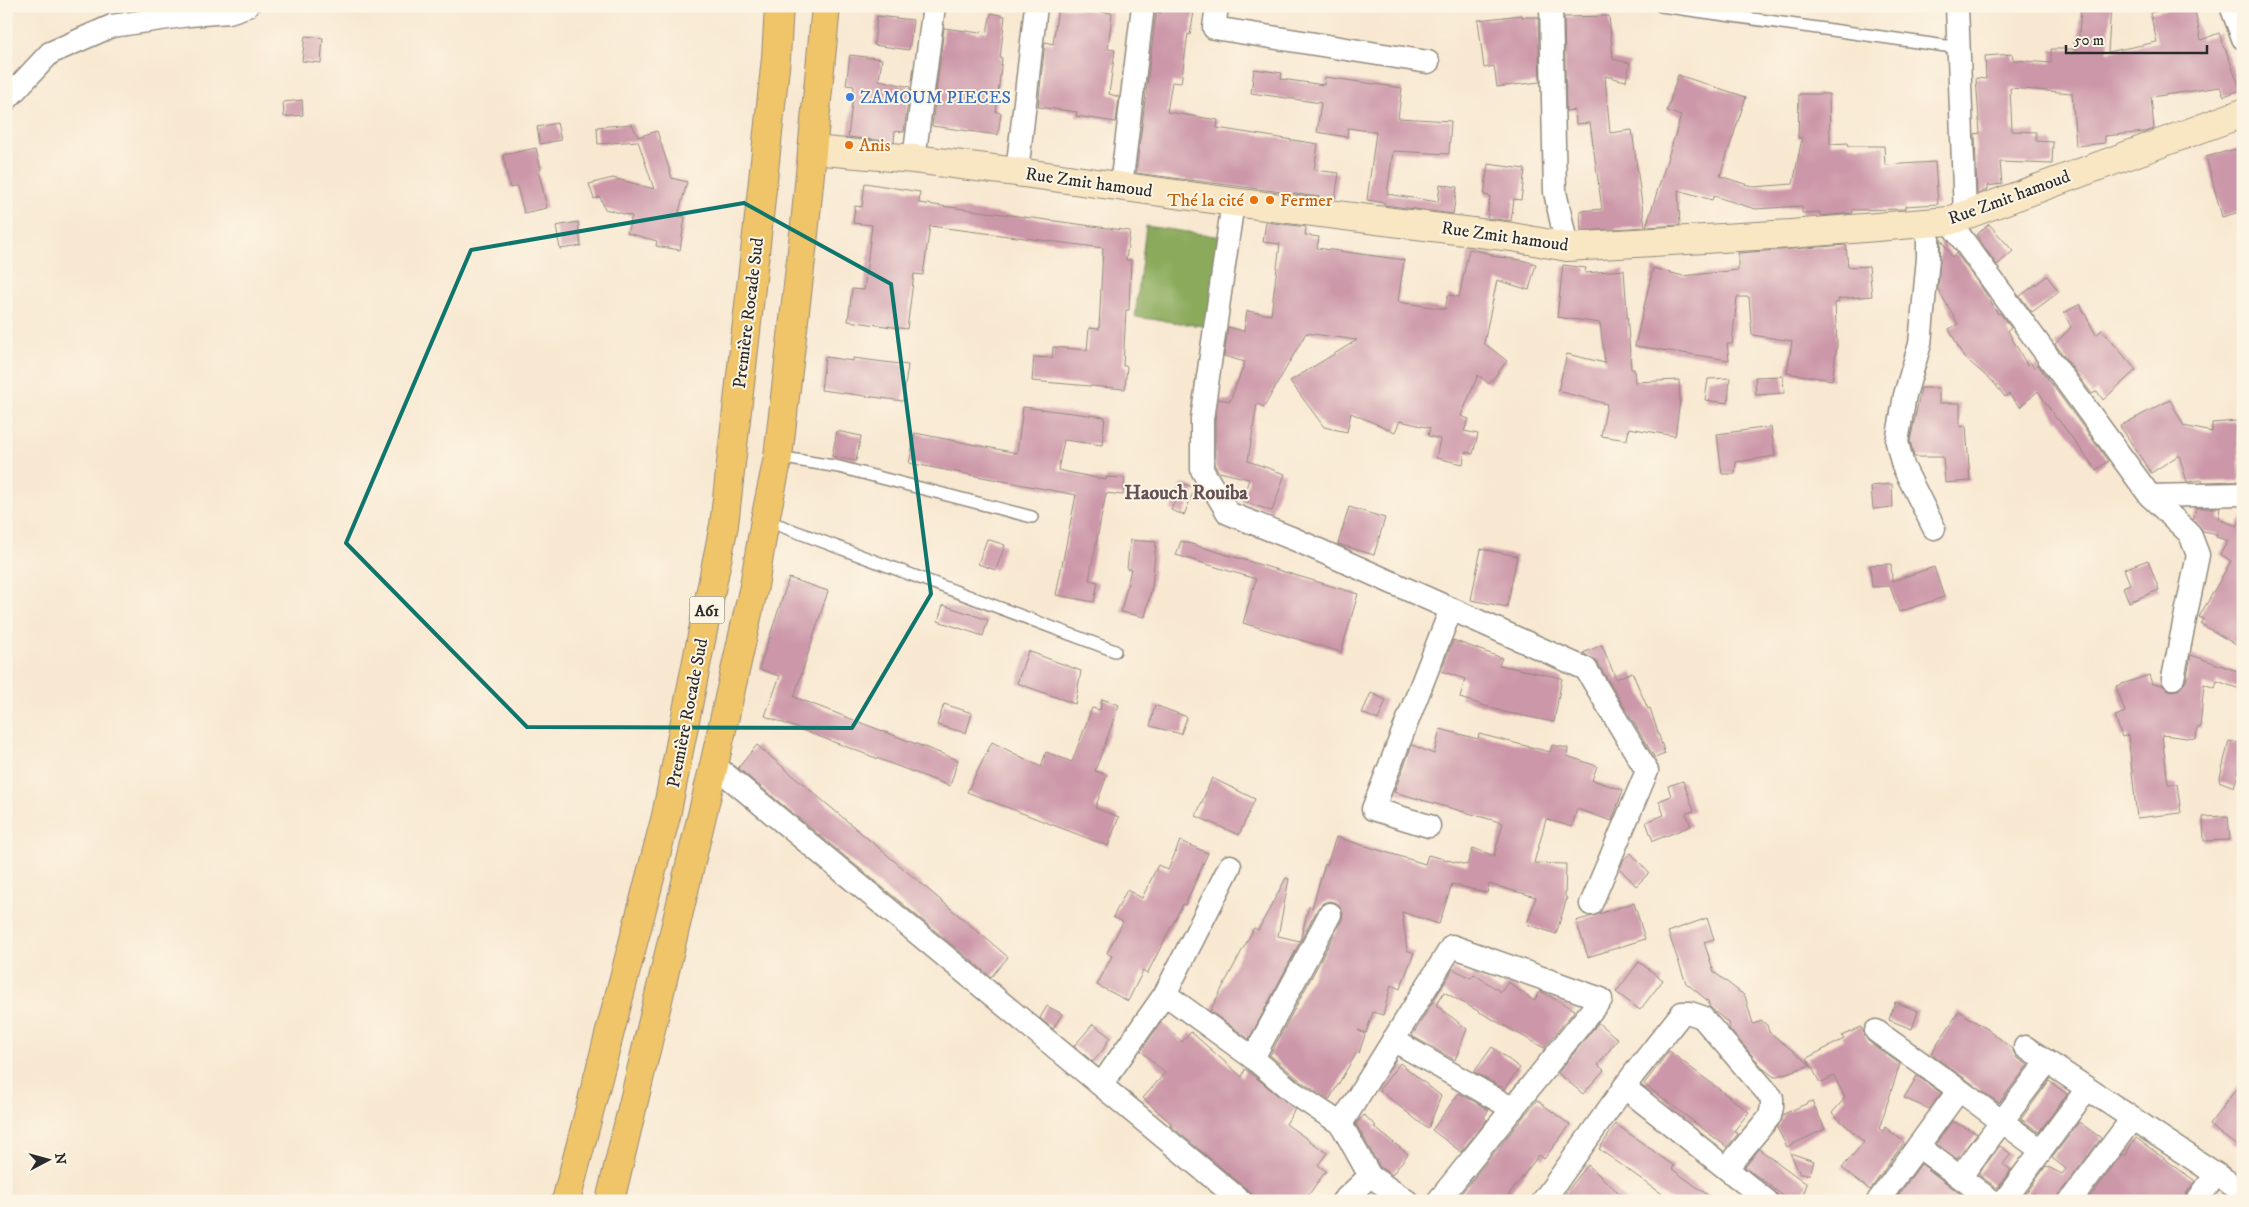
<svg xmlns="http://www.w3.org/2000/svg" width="2249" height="1207" font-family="'IM FELL DW Pica',serif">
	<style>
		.forest { fill: #8baa5c; stroke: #5b6a44 }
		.building { fill: #cc97a9 }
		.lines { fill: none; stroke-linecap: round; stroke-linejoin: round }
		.lane-casing { stroke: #928a7e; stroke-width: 14 }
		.street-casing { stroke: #928a7e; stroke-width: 25 }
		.secondary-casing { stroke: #928a7e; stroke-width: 30 }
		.highway-casing { stroke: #928a7e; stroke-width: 30 }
		.lane { stroke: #fff; stroke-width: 11 }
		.street { stroke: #fff; stroke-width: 22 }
		.secondary { stroke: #f9e7c3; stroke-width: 28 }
		.highway { stroke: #f0c469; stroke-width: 28 }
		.marked { fill: none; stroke: #0f766e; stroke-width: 4; stroke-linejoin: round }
		.shop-dot { fill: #3f7fe0; stroke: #fcf5e5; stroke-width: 2 }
		.food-dot { fill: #e8710a; stroke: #fcf5e5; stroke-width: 2 }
		.labels { text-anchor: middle; stroke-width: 4; stroke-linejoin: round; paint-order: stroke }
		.shield { fill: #fcf5e5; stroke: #6a6863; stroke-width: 1 }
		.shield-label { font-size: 16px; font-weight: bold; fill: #2b2b2b }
		.shop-label { font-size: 18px; fill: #366cbe; stroke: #fcf5e5; text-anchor: start }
		.food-label { font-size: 18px; fill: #c56008; stroke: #fcf5e5; text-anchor: start }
		.street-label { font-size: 18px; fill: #2b2b2b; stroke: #fcf5e5 }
		.quarter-label { font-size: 20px; font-weight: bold; fill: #635157; stroke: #fcf5e5 }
	</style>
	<rect width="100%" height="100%" fill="#fcf5e5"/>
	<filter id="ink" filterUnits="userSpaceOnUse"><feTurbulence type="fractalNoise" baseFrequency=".02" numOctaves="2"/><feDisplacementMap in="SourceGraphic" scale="10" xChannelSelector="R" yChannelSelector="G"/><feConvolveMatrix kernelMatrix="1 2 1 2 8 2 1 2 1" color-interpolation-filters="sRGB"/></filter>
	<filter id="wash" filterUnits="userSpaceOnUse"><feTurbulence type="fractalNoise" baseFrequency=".0096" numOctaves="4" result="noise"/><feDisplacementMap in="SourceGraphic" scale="20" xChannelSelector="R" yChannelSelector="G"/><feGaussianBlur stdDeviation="1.12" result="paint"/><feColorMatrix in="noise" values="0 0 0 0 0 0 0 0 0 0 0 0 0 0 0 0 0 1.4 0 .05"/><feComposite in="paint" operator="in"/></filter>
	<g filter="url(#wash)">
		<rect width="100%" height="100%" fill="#f8e8d1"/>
		<path class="forest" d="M1146,226L1222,237L1210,327L1135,317Z"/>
		<g id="blocks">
			<g class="building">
				<path d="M1162,6H1195L1190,35L1188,34L1181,83L1172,82L1167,112L1218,120L1217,128L1318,144L1314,170L1339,173L1335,199L1136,173L1156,12L1161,13Z"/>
				<path d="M2081,6H2111L2108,52L2157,42L2150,13L2180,6H2194L2201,40L2219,33L2241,90L2224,96L2220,87L2151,97L2154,129L2145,132L2105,136V143L2076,146L2072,93L2010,88L2012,131L2036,132V141L2053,142L2052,164L2000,162L2002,184L1987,186V190L1977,194L1975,134L1980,133L1976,78L1986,79L1985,56L2012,54L2013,60L2051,63V49H2078Z"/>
				<path d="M1058,7L1112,13L1108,49L1115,50L1109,94L1119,97L1116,122L1076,116L1077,112L1038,107L1045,42L1053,44Z"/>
				<path d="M991,13L1005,16L1000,58H1002L996,112L1001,113L998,135L932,126L944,28L980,33L981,31L987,32Z"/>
				<path d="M1522,15V17H1538L1540,82L1497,87L1494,66L1484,68L1478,20Z"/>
				<path d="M877,16L913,20L909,50L874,45Z"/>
				<path d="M1609,16L1613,59L1630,63L1626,81L1605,76L1610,133L1632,130L1645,227L1581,231L1580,211L1602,209L1590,123L1576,124L1575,110L1566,111L1564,17Z"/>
				<path d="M305,36L323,38L321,63L302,61Z"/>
				<path d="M850,55L882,59L879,80L910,87L904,132L895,131L894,142L848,137L854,86L846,85Z"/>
				<path d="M1254,69L1282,73L1281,79L1324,85L1325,77L1402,88L1398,118L1451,121L1449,154L1393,151L1387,194L1438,202L1440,184L1457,187L1453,214L1384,205L1385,203L1367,200L1376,132L1348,128L1347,137L1317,132L1321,103L1251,93Z"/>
				<path d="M1678,75L1746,97L1720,176L1754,187L1793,184L1802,138H1798L1799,94H1829L1830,144L1848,143L1849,146H1884L1885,165L1935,162L1938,204L1905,206V209H1899L1852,210L1853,213L1820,216V212L1802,213V206L1755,209L1714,196L1712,200L1678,190L1680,225L1646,227L1681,116L1667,111Z"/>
				<path d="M302,100L303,115L284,117L283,102Z"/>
				<path d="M557,123L561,140L540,144L537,127Z"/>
				<path d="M632,124L638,137L657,131L672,178L687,182L678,216L685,217L680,250L656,246L657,241L627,233L632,216L605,209L600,197L594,199L589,184L613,178L654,189L638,141L598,144L597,127Z"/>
				<path d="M2243,147V211L2222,217L2206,157Z"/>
				<path d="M536,148L541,169H538L547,208L524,213L517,186L510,188L503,155Z"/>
				<path d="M1488,164L1525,169L1521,200L1514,199L1511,221L1487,218L1490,196L1484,195Z"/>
				<path d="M865,183L920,192L919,203L1130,231L1126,260H1131L1129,310H1126L1123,366H1127L1125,389L1032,381L1034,357L1052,358L1053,347L1087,350L1089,328L1099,329L1103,248L930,226L923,275L914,274L907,329L848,321L852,289L864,290L872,225L853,223L855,206L862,207Z"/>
				<path d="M578,222L581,246L560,249L556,226Z"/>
				<path d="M1266,222L1306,227L1305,235L1319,237L1317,248L1404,260L1398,302L1445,309L1448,295L1459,297L1469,249L1492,254V256L1521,260L1536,264L1529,290L1497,280L1484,343L1507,361L1489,384L1478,375L1461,416L1469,419L1464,431L1478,434L1473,454L1465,452L1463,464L1436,458L1440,439L1428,436L1430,428L1400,421L1395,432L1351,413L1347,432L1324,427L1290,381L1357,340L1306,333L1264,407L1257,404L1248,461L1285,474L1272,511L1242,501L1249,479L1219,472L1215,466V420L1218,399L1230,401L1245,362L1224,356L1228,327L1244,331L1247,311L1271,315L1280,244L1263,242Z"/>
				<path d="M1989,224L2013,251L1997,265L1976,235Z"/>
				<path d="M1941,239L1952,257L1956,253L1986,294L1998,314L2000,313L2011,328L2008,331L2027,365L2030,362L2034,368L2037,364L2108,461L2096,470L2058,419L2057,420L2038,391L2020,407L2009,394L2005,397L1994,383L1963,356L1949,329L1958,324L1938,289Z"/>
				<path d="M1846,245L1848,267L1869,266L1872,296L1838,299L1839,302L1835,303L1837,345L1832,380L1787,373L1792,341L1752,335L1749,297H1737L1732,344H1727L1729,360L1635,346L1653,268L1683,276L1738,270V253Z"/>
				<path d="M1563,265L1586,268L1585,273L1624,270L1631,369H1634L1635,382L1679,380L1680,401L1675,436L1629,428L1627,440L1601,436L1607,404L1558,391L1567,354L1605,363L1600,323L1557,317Z"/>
				<path d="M2047,276L2059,292L2032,312L2020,296Z"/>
				<path d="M2080,304L2096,335L2102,330L2136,370L2103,400L2097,391L2092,394L2055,344L2071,327L2064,313Z"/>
				<path d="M825,357L853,361V358L908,365L903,401L821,390Z"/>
				<path d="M1783,376L1784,393L1756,395L1755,377Z"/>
				<path d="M1730,378L1728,403L1705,400L1708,379Z"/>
				<path d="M1921,388H1939V403H1960V427L1966,426L1970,481L1945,483L1943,457H1914L1910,441Z"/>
				<path d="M2170,400L2184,426L2212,432V423L2237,421L2240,481L2202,482V480L2187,482L2179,455L2151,473L2120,426Z"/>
				<path d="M1023,407L1105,417L1102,445L1064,440L1058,470L1106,480V477L1125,478L1123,495L1106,493L1089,580L1098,582L1094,602L1056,595L1076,495L909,463L915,433L1017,453Z"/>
				<path d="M1771,427L1775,456L1736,462L1735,474H1722L1717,434Z"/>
				<path d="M837,431L861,436L856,461L832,456Z"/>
				<path d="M1182,483L1195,488L1184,515L1171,510Z"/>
				<path d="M1892,484L1893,507L1873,509L1871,486Z"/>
				<path d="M1349,507L1385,518L1374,555L1338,544Z"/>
				<path d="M2196,508H2220L2218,519L2237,526L2243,517V649L2201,624L2204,619L2199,617L2231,561L2220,554L2228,541L2216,537L2217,534L2203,531L2193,519Z"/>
				<path d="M987,539L1005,545L996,570L978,564Z"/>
				<path d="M1130,540L1156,542L1152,586L1145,617L1121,612L1131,569H1127Z"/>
				<path d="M1181,541L1358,594L1341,652L1243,623L1256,579L1176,555Z"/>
				<path d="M1481,549L1517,556L1507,607L1471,600Z"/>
				<path d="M2148,560L2159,590L2129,602L2123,587L2130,584L2124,569Z"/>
				<path d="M1891,564L1892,581L1934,567L1944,597L1899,612L1890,586L1872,587L1870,565Z"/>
				<path d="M789,578L828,591L794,697L958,760L950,786L765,716L780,676L759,669Z"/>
				<path d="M943,605L988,620L983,636L938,621Z"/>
				<path d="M1453,640L1502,658L1499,665L1562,678L1554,722L1504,712L1460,698L1465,679L1441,671Z"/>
				<path d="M1602,645L1616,679L1632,672L1648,709L1650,708L1665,754L1655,758L1597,662L1583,653Z"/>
				<path d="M1028,651L1081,671L1075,704L1017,683Z"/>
				<path d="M2191,655L2243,673V690L2217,681L2215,688L2204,684L2200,728H2197L2196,739L2162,735L2168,784H2177L2181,813L2137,818L2128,735L2122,737L2115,716L2125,712L2116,686L2149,675L2152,684L2162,685L2170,691L2178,690L2186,681Z"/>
				<path d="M1371,693L1386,700L1378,720L1362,713Z"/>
				<path d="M1102,699L1119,705L1095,771L1107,775L1095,808L1119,817L1108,846L967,792L992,742L1041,767L1046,752L1072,762L1092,708L1100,710Z"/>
				<path d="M944,704L972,713L966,733L937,725Z"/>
				<path d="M1155,705L1187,717L1181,734L1150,726Z"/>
				<path d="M1440,729L1478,739L1479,734L1550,752L1552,745L1568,748L1567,756L1597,766L1592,780L1623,790L1612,821L1577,809L1572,827L1546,819L1534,863L1566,864L1565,897L1567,898L1556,934L1527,924L1536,897L1489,884L1487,893L1452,884L1439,924L1402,912L1407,950L1414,953L1400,989L1391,985L1383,1015L1373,1012L1366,1033L1358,1030L1365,1035L1359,1053L1357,1052L1329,1100L1302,1082L1270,1055L1342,920L1343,913L1337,903L1329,901L1323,903L1318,908L1249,1039L1210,1011L1254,928L1258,930L1286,878L1289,879L1278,936L1300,941L1309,906L1312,908L1325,864L1327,865L1336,837L1425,864L1428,855L1467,865L1473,848L1494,856L1503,823L1394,792L1412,745L1434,754Z"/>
				<path d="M2229,741L2243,744V756L2234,787L2219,781Z"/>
				<path d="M757,745L1008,957L991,977L738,768Z"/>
				<path d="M1212,778L1255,799L1239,835L1196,816Z"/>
				<path d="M1683,781L1694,811L1686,813L1691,826L1653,841L1646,822L1664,815L1659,801L1671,796L1668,786Z"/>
				<path d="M2228,816L2230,840L2204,841L2203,817Z"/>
				<path d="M1180,841L1208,853L1185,905L1183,904L1147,974L1143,971L1128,1001L1097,985L1112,956L1107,953L1123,922L1113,917L1127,890L1142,898L1158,865L1168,870Z"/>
				<path d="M1631,853L1649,873L1636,886L1620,869L1624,859Z"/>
				<path d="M1634,903L1645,939L1588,957L1576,921Z"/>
				<path d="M1707,918L1714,939L1704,942L1714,972L1745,996L1753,1024L1762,1021L1767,1025L1769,1032L1811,1065L1774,1077L1764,1069L1730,1030L1728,1023L1710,1007L1708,1001L1686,983L1668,932Z"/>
				<path d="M1639,962L1663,980L1640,1010L1616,992Z"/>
				<path d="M1453,969L1471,978L1474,974L1501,992L1508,982L1534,1001L1540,991L1575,1010L1544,1048L1444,992L1436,1005L1467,1029L1455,1060L1412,1036Z"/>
				<path d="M1895,1002L1918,1011L1912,1029L1889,1020Z"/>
				<path d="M1047,1006L1062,1014L1053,1029L1040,1018Z"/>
				<path d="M1959,1011L1993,1033L2012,1049L2017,1058L2028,1065L1999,1103L1931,1054Z"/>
				<path d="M1161,1022L1182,1042L1191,1032L1242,1077L1245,1069L1295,1109L1286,1124L1327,1153L1318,1165L1326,1171L1304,1201H1257L1249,1191L1176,1130L1170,1125L1172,1124L1143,1098L1165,1073L1141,1051Z"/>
				<path d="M1598,1023L1618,1039L1598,1065L1604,1070L1583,1094L1558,1073Z"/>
				<path d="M1093,1024L1110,1037L1103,1050L1093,1062L1074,1046Z"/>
				<path d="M1861,1027L1868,1041L1900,1064L1879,1129L1883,1131L1885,1127L1904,1142L1870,1190L1842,1168L1864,1142L1832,1113L1845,1098L1834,1076L1820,1083L1807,1058L1844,1039L1842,1036Z"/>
				<path d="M1492,1047L1520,1068L1504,1089L1474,1072Z"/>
				<path d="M1669,1051L1749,1112L1734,1131L1738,1134L1727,1147L1644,1084Z"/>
				<path d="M1400,1063L1441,1096L1428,1129L1379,1090Z"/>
				<path d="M1917,1076L1941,1093L1929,1109L1904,1098Z"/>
				<path d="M2243,1080V1138L2237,1146L2209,1125Z"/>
				<path d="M2049,1081L2067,1094L2039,1132L2021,1119Z"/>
				<path d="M1459,1093L1489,1110L1484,1117L1487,1120L1461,1152L1432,1130Z"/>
				<path d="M1537,1100L1570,1125L1544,1159L1539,1155L1504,1201H1455Z"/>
				<path d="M1812,1101L1825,1129L1787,1147L1777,1128L1784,1114Z"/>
				<path d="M1364,1115L1376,1126L1374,1127L1408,1154L1392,1175L1380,1167L1356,1124Z"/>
				<path d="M1952,1121L1977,1133L1957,1159L1936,1143Z"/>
				<path d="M2079,1122L2101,1138L2060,1193L2057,1201H2045L2034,1193L2028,1201H2021L2046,1166L2062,1174L2066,1169L2052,1158Z"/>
				<path d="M1616,1124L1674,1166L1672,1169L1716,1201H1672L1599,1149Z"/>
				<path d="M2136,1138L2195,1181L2186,1193L2184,1201H2087L2122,1154L2124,1156Z"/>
				<path d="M2000,1146L2011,1154L2003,1164L2011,1170L1997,1188L1978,1174Z"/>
				<path d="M1759,1149L1807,1184L1801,1201H1790L1745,1167Z"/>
				<path d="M1790,1153L1814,1161L1810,1174H1800Z"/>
				<path d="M1921,1164L1970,1201H1894Z"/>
				<path d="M1588,1165L1628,1201H1559Z"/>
			</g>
		</g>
	</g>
	<g filter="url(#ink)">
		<use href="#blocks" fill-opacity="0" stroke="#928a7e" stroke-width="1"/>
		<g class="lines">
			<g class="lane-casing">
				<g id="lane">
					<path d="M1661,6L1960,48"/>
					<path d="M778,457L839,467L1032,517"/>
					<path d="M765,520L1115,651"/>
				</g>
			</g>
			<g class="street-casing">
				<g id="street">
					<path d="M1217,6L1214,28L1428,62"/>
					<path d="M1551,6L1555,192L1567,247"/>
					<path d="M1957,6L1965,214"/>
					<path d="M2231,6L2243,38"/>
					<path d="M6,100L50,53L112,26L189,15L229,12L247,6"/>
					<path d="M914,159L934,6"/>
					<path d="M1017,172L1036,6"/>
					<path d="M1121,186L1143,6"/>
					<path d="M1233,202L1202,419V470L1228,513L1294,539L1586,669L1647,771L1591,904"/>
					<path d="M1949,221L2150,496L2243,494"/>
					<path d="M1928,223V258L1920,344L1905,395L1897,442L1903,466L1934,528"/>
					<path d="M2150,496L2190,534L2198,555L2173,678"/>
					<path d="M714,765L1241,1201"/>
					<path d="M1429,826L1373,809L1451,609"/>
					<path d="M1165,994L1230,866"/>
					<path d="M1876,1031L1959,1090L1878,1201"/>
					<path d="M1393,1040L1513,1109"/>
					<path d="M2025,1047L2243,1192"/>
					<path d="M1253,1058L1294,1093L1341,1124L1452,946L1601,999L1438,1201"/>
					<path d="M1101,1085L1165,994L1253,1058L1330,914"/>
					<path d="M1624,1087L1767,1201"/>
					<path d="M1959,1090L2041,1150"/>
					<path d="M1341,1124L1370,1176"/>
					<path d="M1918,1146L1992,1201"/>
					<path d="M1960,1177L2047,1062"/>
					<path d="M1343,1201L1370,1176L1407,1201"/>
					<path d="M1543,1201L1633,1075L1682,1013H1690L1702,1017L1772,1098V1107L1770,1116L1727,1168"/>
					<path d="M2004,1201L2087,1089"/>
					<path d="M2070,1201L2132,1119"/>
					<path d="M2197,1201L2216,1174"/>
				</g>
			</g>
			<g class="secondary-casing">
				<path id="secondary" d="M812,150L914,159L1017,172L1233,202L1512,237L1567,247L1791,234L1949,221L2243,113"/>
			</g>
			<g class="highway-casing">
				<g id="highway">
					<path d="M566,1201L666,816L724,525L760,208L776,58L779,6"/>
					<path d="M610,1201L714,765L754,586L765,520L778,457L805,225L826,6"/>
				</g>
			</g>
			<use href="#lane" class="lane"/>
			<use href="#street" class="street"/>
			<use href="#secondary" class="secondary"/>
			<use href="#highway" class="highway"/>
		</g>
	</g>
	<path class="marked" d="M744,203L891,284L931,594L852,728L527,727L346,543L471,250Z"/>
	<circle class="shop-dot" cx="850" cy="97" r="5"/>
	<g class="food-dot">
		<circle cx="849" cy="145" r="5"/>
		<circle cx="1254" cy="200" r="5"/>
		<circle cx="1270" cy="200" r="5"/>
	</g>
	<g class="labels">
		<rect class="shield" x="689.5" y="596.5" width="35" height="27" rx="4"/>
		<g class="shield-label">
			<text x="707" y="616">A61</text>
		</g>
		<g class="shop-label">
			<text x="860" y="103">ZAMOUM PIECES</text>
		</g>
		<g class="food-label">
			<text x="859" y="151">Anis</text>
			<text x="1244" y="206" text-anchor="end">Thé la cité</text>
			<text x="1280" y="206">Fermer</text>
		</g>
		<g class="street-label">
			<text transform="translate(1089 182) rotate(8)" y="6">Rue Zmit hamoud</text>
			<text transform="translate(2009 197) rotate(-20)" y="6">Rue Zmit hamoud</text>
			<text transform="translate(1505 236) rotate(8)" y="6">Rue Zmit hamoud</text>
			<text transform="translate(748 313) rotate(-83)" y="6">Première Rocade Sud</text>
			<text transform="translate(687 713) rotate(-79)" y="6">Première Rocade Sud</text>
		</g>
		<g class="quarter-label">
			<text x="1186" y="499">Haouch Rouiba</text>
		</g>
	</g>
	<rect width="2249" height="1207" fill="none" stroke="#fcf5e5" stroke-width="25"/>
	<g transform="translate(48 1160) rotate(84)" stroke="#fcf5e5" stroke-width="4" paint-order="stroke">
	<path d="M0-4L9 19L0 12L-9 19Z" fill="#2b2b2b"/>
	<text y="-8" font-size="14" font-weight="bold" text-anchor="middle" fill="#2b2b2b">N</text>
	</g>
	<path d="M2066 45v8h141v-8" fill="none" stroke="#2b2b2b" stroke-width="2.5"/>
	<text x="2074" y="45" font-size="15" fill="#2b2b2b" stroke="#fcf5e5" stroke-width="4" paint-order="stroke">50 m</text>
</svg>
